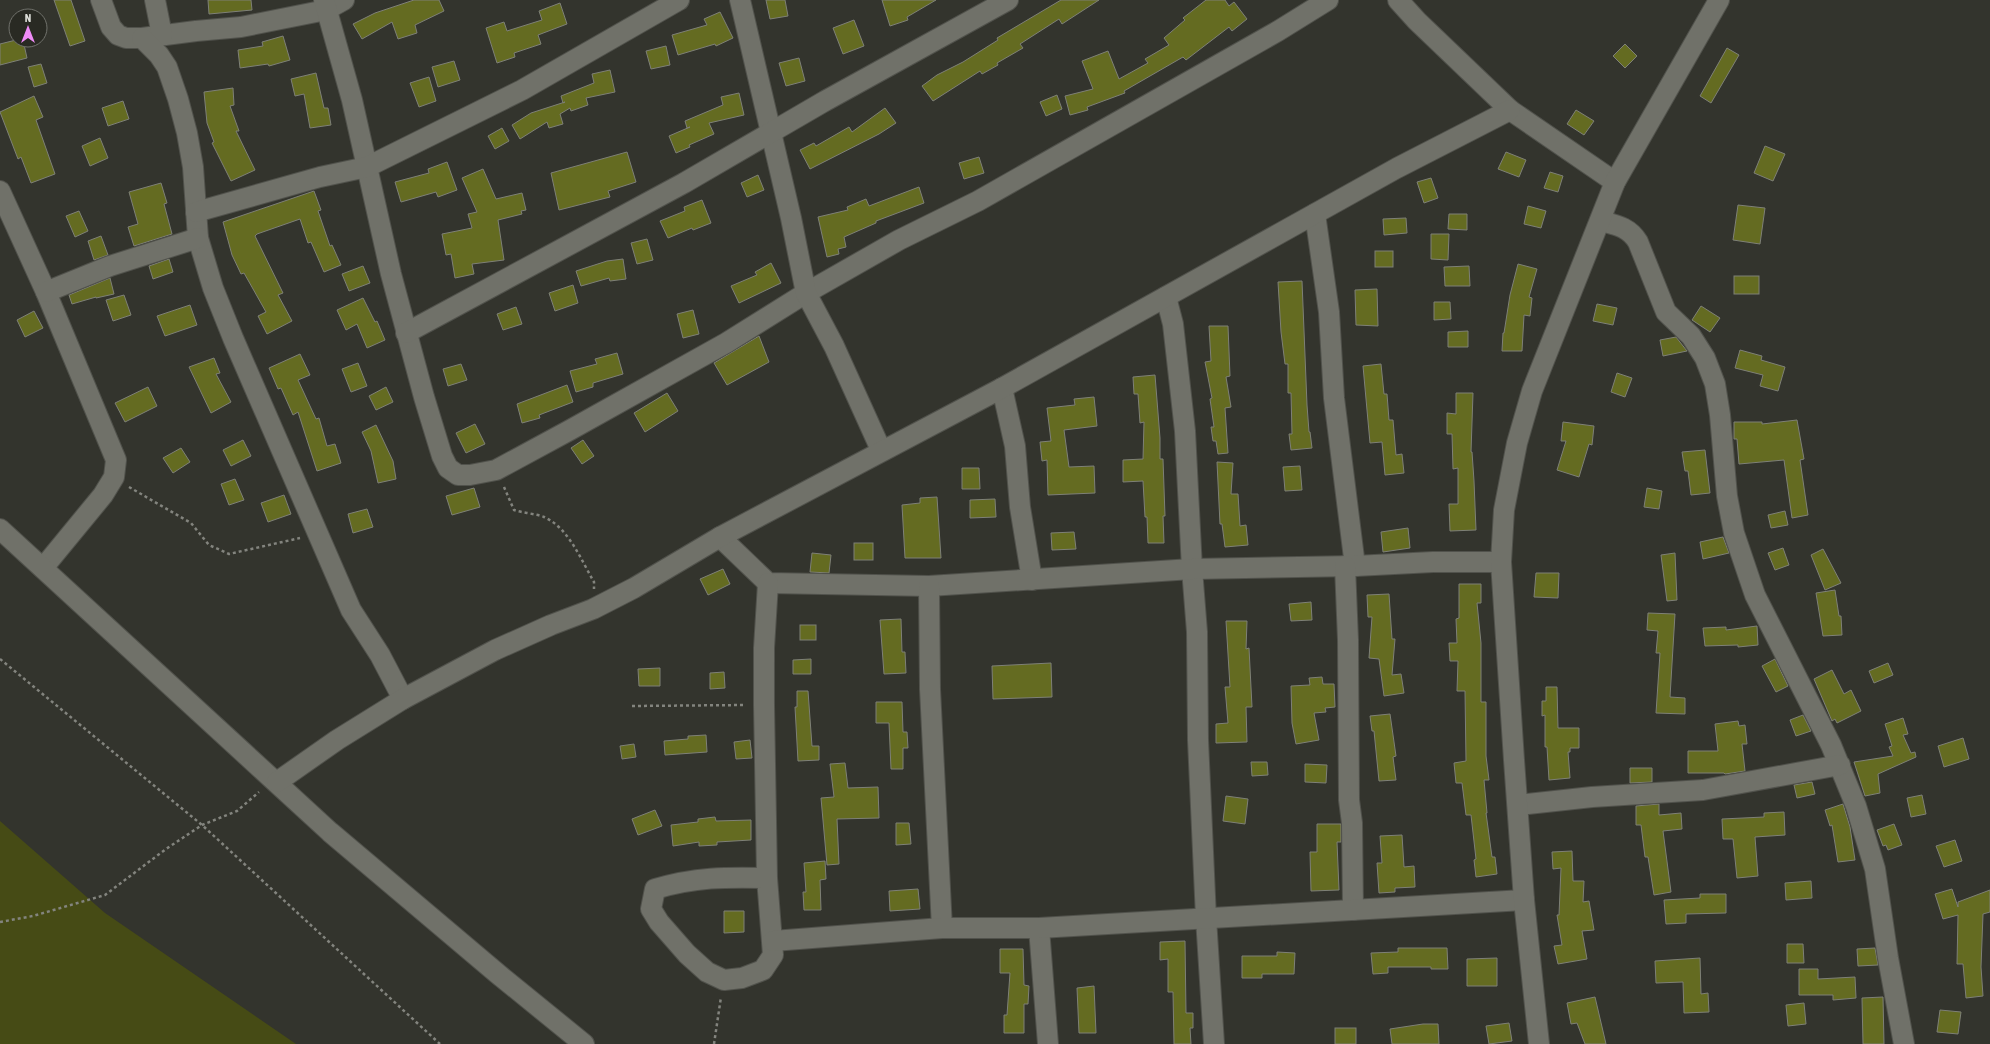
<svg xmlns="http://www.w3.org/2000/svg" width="1990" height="1044" font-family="'Asap Condensed',sans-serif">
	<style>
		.green { fill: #464b15 }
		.building { fill: #646b21; stroke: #7e8077 }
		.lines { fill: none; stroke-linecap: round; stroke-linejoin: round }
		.minor-casing { stroke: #51524c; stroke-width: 22 }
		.path { stroke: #83847e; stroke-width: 2.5; stroke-dasharray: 3 3; stroke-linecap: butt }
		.minor { stroke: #707169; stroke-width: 20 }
	</style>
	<rect width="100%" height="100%" fill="#33342d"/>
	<path class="green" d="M0,821L105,913L296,1044H0Z"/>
	<g class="building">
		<path d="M54,0H71L85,41L70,46Z"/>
		<path d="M208,0H251L252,10L209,14Z"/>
		<path d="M414,0H439L444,11L415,25L417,33L398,39L392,22L362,39L353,24L375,13Z"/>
		<path d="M766,0H785L788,16L770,19Z"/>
		<path d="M882,0H936L907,17L908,20L890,26Z"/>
		<path d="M1061,0H1099L1062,24L1059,19L1020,44L1023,48L997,63L998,65L982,74L980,71L933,101L922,86L937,75L963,62L998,40L997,38Z"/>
		<path d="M1206,0H1225L1229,6L1234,2L1247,19L1232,31L1229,27L1186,60L1183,57L1124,91L1125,93L1087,107L1088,110L1070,115L1065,96L1093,89L1082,61L1108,51L1119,79L1148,63L1145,59L1169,45L1164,38L1185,20L1183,18Z"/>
		<path d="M560,3L567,24L538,35L541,44L514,53L515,57L497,63L486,28L504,22L507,31L542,20L539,11Z"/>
		<path d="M720,12L733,38L716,46L715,44L678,55L672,35L707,25L704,19Z"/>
		<path d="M854,20L864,46L843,54L833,28Z"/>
		<path d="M283,36L290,60L269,66L268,64L240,68L238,50L263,46L262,42Z"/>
		<path d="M16,40H23L27,58L0,65V44Z"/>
		<path d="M1625,44L1637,56L1625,68L1613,56Z"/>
		<path d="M666,46L670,65L651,69L646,51Z"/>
		<path d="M1727,48L1739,55L1711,103L1700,96Z"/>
		<path d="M799,58L805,81L786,86L779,63Z"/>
		<path d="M454,61L460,80L438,87L432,67Z"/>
		<path d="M41,64L47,83L34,87L28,67Z"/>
		<path d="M610,70L615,92L586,98L588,105L571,111L570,108L560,114L563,124L549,128L547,122L520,139L512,125L531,113L565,102L563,103L561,96L594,83L592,74Z"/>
		<path d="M316,73L324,108H328L331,125L310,128L304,94L295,96L291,79Z"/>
		<path d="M429,77L436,101L419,107L410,83Z"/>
		<path d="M233,88L234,105L230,106L239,131H236L255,170L231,181L212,143L214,142L207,123L204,92Z"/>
		<path d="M739,93L744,115L709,123L714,134L689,145L690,147L676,153L669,136L690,127L687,128L685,121L723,105L721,97Z"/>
		<path d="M1057,95L1062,109L1046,116L1040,102Z"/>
		<path d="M34,96L43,117L36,120L55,174L31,183L21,157L18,159L0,112Z"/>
		<path d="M123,101L129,119L108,126L102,108Z"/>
		<path d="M885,108L896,123L879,134L810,169L800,150L814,143L816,146L849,127L852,132Z"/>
		<path d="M1576,110L1594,121L1584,135L1567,124Z"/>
		<path d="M502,128L509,141L495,149L488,136Z"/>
		<path d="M100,138L108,158L90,166L82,146Z"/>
		<path d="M1765,146L1785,154L1773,181L1754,173Z"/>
		<path d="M627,152L636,182L608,191L610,197L559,210L551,173Z"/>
		<path d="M1506,152L1526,160L1519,177L1498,169Z"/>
		<path d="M979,157L984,173L964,179L959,163Z"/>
		<path d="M447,162L457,190L438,197L436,192L401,202L395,182L429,173L428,169Z"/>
		<path d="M483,169L496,199L522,193L526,210L521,211L522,214L498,220L504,260L472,264L474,274L455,278L451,254L446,255L442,234L472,228L468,214L477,212L462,178Z"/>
		<path d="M1550,172L1563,176L1558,192L1544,188Z"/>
		<path d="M758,175L764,190L747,197L741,183Z"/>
		<path d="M1431,178L1438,198L1424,203L1417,182Z"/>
		<path d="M161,183L167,203L164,204L172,234L134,246L128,227L138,224L129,192Z"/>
		<path d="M919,187L924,203L876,221V223L844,237L846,247L838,249L839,254L827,257L818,217L848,210L847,207L866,199L869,206Z"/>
		<path d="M314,191L321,210L318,211L330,246L332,245L341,265L324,272L311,242L308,243L300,219L257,234L255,236L283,293L278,295L292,321L267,334L258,316L266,312L244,273L241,274L232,255L223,222Z"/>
		<path d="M702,200L711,223L693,230L692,228L668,238L660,221L685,211L684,207Z"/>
		<path d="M1738,205L1765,208L1760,244L1733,240Z"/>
		<path d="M1528,206L1546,211L1541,228L1524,224Z"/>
		<path d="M79,211L88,231L75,237L66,216Z"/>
		<path d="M1449,214H1467V230L1448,229Z"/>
		<path d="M1406,218L1407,233L1384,235L1383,219Z"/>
		<path d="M1431,234H1449L1448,260L1431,259Z"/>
		<path d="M101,236L108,255L94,260L88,241Z"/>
		<path d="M647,239L653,260L637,264L631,243Z"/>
		<rect x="1375" y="251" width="18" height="16"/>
		<path d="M169,259L173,272L153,279L149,266Z"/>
		<path d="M623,259L626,279L610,281L609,278L581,286L576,271L607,261Z"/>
		<path d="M771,263L781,283L739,303L731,286L757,275L755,272Z"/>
		<path d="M1518,264L1537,269L1529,297L1532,298L1530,316L1524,315L1522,351H1502L1503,333H1504L1510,295Z"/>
		<path d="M363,266L370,283L349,291L342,274Z"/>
		<path d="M1469,266L1470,286H1445L1444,267Z"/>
		<rect x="1734" y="276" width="25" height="18"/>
		<path d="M110,278L114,294L96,298V297L72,304L69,295Z"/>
		<path d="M1302,281L1307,405L1309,432H1310L1312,448L1291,450L1289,434H1292L1291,393H1288V364H1285L1281,332L1278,282Z"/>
		<path d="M573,285L578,303L555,311L549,293Z"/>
		<path d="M1377,289L1378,326L1356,325L1355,290Z"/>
		<path d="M124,295L131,315L113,321L106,300Z"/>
		<path d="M363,298L375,322L377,321L385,340L367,348L357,324L346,330L337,310Z"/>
		<path d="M1434,302H1450L1451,319L1434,320Z"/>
		<path d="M1597,304L1617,308L1613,325L1593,321Z"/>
		<path d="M190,305L197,325L165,336L157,316Z"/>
		<path d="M1701,306L1720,318L1710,332L1692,320Z"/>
		<path d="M516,307L522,324L503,330L497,314Z"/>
		<path d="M693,310L699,334L683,338L677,314Z"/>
		<path d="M34,311L43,328L25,337L17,320Z"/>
		<path d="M1209,326H1228L1230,376L1226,377L1231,407L1225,408L1228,453L1218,454L1216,441H1213L1211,427H1214L1210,399L1212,398L1205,362L1211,361Z"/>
		<path d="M1468,331V347H1448V332Z"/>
		<path d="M759,336L769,362L727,385L714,363Z"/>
		<path d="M1676,337L1687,351L1663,356L1660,340Z"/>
		<path d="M1740,350L1762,356L1761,360L1785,367L1778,391L1760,386L1763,375L1735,368Z"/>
		<path d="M617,353L623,374L593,383V387L576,392L570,371L597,364L595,359Z"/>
		<path d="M300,354L310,375L298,380L316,419L319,418L327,446L335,444L341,463L317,471L298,412L293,415L281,388L278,389L269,368Z"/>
		<path d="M214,358L220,373L216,374L231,402L211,413L189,367Z"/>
		<path d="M358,363L367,386L351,392L342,369Z"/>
		<path d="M461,364L467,380L448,386L443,369Z"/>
		<path d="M1381,364L1384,394H1387L1389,420H1393L1396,455L1402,454L1404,473L1385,475L1382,442L1370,443L1363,366Z"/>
		<path d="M1617,373L1632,378L1625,397L1611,392Z"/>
		<path d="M1155,375L1160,438V459H1163L1165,516H1163L1164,543H1148L1147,517H1145L1143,481L1123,482V460L1143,459L1144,422L1140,423L1138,394H1134L1133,377Z"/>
		<path d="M567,385L573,402L539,415L540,418L522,423L517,404Z"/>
		<path d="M148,387L157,406L125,422L115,403Z"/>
		<path d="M386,387L393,402L376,410L369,396Z"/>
		<path d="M667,393L678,411L645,432L634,413Z"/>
		<path d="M1456,393H1473L1471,452H1472L1474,481L1476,530L1450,531L1449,504H1458V468L1453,469L1452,434H1447V413L1456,414Z"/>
		<path d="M1094,397L1097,426L1064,430L1069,467L1094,466L1095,493L1048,495L1047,460L1042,461L1040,442L1051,441L1047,408L1075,405L1074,399Z"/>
		<path d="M1797,420L1804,459L1800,460L1808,515L1792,518L1784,460L1739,464L1737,439H1734V422H1762V424Z"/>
		<path d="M1563,422L1594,426L1592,445L1589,444L1579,477L1557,470L1566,441H1561Z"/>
		<path d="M475,424L485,444L466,453L456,433Z"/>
		<path d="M376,425L393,461L396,479L378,483L371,451L362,432Z"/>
		<path d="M243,440L251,456L231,466L223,450Z"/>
		<path d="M583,440L594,456L582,464L571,448Z"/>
		<path d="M181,448L190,462L173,473L163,458Z"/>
		<path d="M1705,450L1710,493L1691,495L1688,471H1685L1682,452Z"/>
		<path d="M1217,462L1233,463L1231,494H1238L1240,526L1246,525L1248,545L1225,547L1222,524H1220Z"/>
		<path d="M1300,466L1302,490L1285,491L1283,467Z"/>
		<path d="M962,468H979L980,489H962Z"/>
		<path d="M235,479L244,500L229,505L221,484Z"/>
		<path d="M474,488L480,507L452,515L446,496Z"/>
		<path d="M1647,488L1662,491L1659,509L1644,507Z"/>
		<path d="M284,495L291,514L268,522L261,503Z"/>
		<path d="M937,497L941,558H905L902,505L920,503V498Z"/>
		<path d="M995,499L996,517L970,518V500Z"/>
		<path d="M367,509L373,527L353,533L348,514Z"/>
		<path d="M1785,511L1788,525L1771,528L1768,515Z"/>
		<path d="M1408,528L1410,548L1383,552L1381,532Z"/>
		<path d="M1074,532L1076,549L1052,550L1051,533Z"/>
		<path d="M1723,537L1729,553L1703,559L1700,542Z"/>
		<rect x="854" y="543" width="19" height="17"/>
		<path d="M1783,548L1789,565L1775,570L1768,553Z"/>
		<path d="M1823,549L1841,583L1825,590L1811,555Z"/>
		<path d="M812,553L831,555L829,573L810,572Z"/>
		<path d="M1675,553L1677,600L1667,601L1661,555Z"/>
		<path d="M723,569L730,584L708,595L700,579Z"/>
		<path d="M1536,573H1559L1558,598L1534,597Z"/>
		<path d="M1459,584H1481V603H1477L1481,643V702H1486V756L1489,780H1484L1487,813H1486L1492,857H1495L1497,874L1476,877L1474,860L1476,859L1471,815H1466L1462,783H1456L1454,763L1466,761L1465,691H1457L1458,661H1450L1449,643H1457L1456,619L1459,618Z"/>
		<path d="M1835,590L1839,616H1841L1842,635L1823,636L1816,593Z"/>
		<path d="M1389,594L1392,639H1395L1392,675L1401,674L1404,693L1384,696L1379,659L1369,658L1372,617H1368L1367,595Z"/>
		<path d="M1311,602L1312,620L1291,621L1289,604Z"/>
		<path d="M1648,613L1675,614L1670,697L1685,698V714L1656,713L1660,653H1656L1658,631L1647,630Z"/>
		<path d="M901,619L902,652H905L906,673L884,674L880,620Z"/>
		<path d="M1226,621H1247L1246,649L1249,648L1252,707H1246L1247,742L1216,743V724L1228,723L1225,687H1230Z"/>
		<rect x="800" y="625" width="16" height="15"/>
		<path d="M1757,626L1758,645L1738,647V645L1705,646L1703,628L1726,627V630Z"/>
		<path d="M811,659V674H793V660Z"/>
		<path d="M1775,659L1788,686L1776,692L1762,666Z"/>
		<path d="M1051,663L1052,697L993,699L992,666Z"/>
		<path d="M1888,663L1893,675L1874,683L1869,671Z"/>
		<path d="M660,668V686H639L638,669Z"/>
		<path d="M1832,670L1844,694L1851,690L1861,711L1837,723L1835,719L1832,721L1814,679Z"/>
		<path d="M724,672L725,688L710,689V673Z"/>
		<path d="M1322,677L1323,684H1334L1335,707L1325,708L1326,712L1314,713L1319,740L1296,744L1292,723L1291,686L1310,685L1309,678Z"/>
		<path d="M1546,687H1557L1558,728H1579V748H1570V752H1568L1570,778L1549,780L1547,747H1545V715L1542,716V701H1546Z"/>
		<path d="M797,691H808L812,746H819V760L798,761L795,707H797Z"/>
		<path d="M876,702H902L903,732H907L908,748H903V769H891L889,723H876Z"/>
		<path d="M1390,714L1396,756L1393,757L1396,780L1379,781L1374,731H1372L1370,716Z"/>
		<path d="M1803,715L1811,731L1796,736L1790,720Z"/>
		<path d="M1903,718L1908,734L1903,735L1911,753L1915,752L1916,757L1878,774L1880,793L1865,796L1854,762L1893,756L1889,747L1892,746L1885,724Z"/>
		<path d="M1738,721L1739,726L1745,725L1747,744H1742L1745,771L1725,774L1724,773H1688V751H1718L1715,724Z"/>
		<path d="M706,735L707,752L665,755L664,741L688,739V736Z"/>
		<path d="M1963,738L1969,759L1944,767L1938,746Z"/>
		<path d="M750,740L752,758L736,759L734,742Z"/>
		<path d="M634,744L636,757L622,759L620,746Z"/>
		<path d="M1251,762H1267L1268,775L1252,776Z"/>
		<path d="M845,763L848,788L878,787L879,818L837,819L839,864L827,865L821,798L834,797L830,764Z"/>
		<path d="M1305,764L1327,765L1326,783L1305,782Z"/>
		<path d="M1630,768H1652V782L1630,783Z"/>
		<path d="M1812,782L1815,794L1797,798L1794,785Z"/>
		<path d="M1922,795L1926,814L1911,817L1907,798Z"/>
		<path d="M1226,796L1248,799L1245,824L1223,821Z"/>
		<path d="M1659,804V815L1681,813L1682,829L1663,831L1671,892L1654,895L1648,857H1645L1641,825H1636V806Z"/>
		<path d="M1843,804L1850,827L1855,860L1838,862L1832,825L1830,826L1825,810Z"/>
		<path d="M655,810L662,826L638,835L632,819Z"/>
		<path d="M1784,812L1785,835L1755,837L1758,876L1737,878L1733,839H1723L1722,819L1764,817V813Z"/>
		<path d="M715,817L716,821L751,820V840L717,842V845L699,846V842L673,846L671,825L698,822V819Z"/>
		<path d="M896,823H909L911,844L896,845Z"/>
		<path d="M1317,824H1341V842H1337L1339,890L1311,891L1310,852H1317Z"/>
		<path d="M1894,824L1902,845L1888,850L1886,845L1883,846L1877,830Z"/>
		<path d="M1402,835L1404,867L1414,866L1415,887L1395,888V892L1379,893L1377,863H1382L1380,836Z"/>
		<path d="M1955,840L1962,861L1944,867L1936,846Z"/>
		<path d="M1572,851L1573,881H1584L1583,902L1589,901L1594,930L1582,931L1587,959L1558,964L1554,946L1562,945L1557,915H1559L1561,868L1553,869L1552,852Z"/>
		<path d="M825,861L826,879L820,880L821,910H804L803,892H806L804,863Z"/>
		<path d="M1811,881L1812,898L1786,900L1785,883Z"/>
		<path d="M918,889L920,909L890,911L889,891Z"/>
		<path d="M1952,889L1958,907V902L1990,890V912L1983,914L1981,967L1983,996L1966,998L1963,964H1957L1958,915L1943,919L1935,894Z"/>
		<path d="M1700,894H1726V913L1686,914V923L1666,924L1664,900L1700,898Z"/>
		<path d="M724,911H744V932L724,933Z"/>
		<path d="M1185,941L1186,1013H1193V1028H1190L1191,1044H1174L1173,992H1168V959L1160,960V942Z"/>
		<path d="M1787,944H1803L1804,963H1787Z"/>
		<path d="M1398,948H1447L1448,969H1431V967H1388V973L1373,974L1371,953L1398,952Z"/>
		<path d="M1875,948L1878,965L1858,966L1857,949Z"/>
		<path d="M1000,949H1023L1024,985L1029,986L1028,1004H1024V1033H1004V1015H1007L1010,973H1000Z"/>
		<path d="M1277,952L1295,953L1294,974H1262V978H1242V956H1277Z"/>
		<path d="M1497,958V986H1467V959Z"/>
		<path d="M1700,958L1701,994L1708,993L1709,1012L1684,1013L1683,982L1656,983L1655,961Z"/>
		<path d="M1799,969H1818V979L1855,977L1856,998L1833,1000V995H1799Z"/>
		<path d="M1094,986L1096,1033H1079L1077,988Z"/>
		<path d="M1595,997L1606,1044H1585L1577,1023L1571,1024L1567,1003Z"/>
		<path d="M1883,997L1884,1044H1863L1862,998Z"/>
		<path d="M1804,1003L1806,1024L1788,1026L1786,1005Z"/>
		<path d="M1940,1010L1961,1012L1958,1034L1937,1032Z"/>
		<path d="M1509,1023L1512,1041L1489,1044L1486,1026Z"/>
		<path d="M1423,1024H1438L1439,1044H1392L1390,1029Z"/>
		<rect x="1335" y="1028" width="21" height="16"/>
	</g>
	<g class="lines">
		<g class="minor-casing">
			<g id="minor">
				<path d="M101,0L111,27L118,35L126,38H142L196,31L241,27L326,10L344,0"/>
				<path d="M155,0L162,35"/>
				<path d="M324,0L352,100L391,274L424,397L442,456L448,468L458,475H470L496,470L570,430L726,343L806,293L899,240L978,201L1278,31L1328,0"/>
				<path d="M740,0L791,218L806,293L834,346L881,450"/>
				<path d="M1398,0L1417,21L1510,110L1615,182"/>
				<path d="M142,38L159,55L167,67L178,99L187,133L193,167L198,238L213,288L233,338L351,610L380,655L403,699"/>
				<path d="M0,191L46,292L116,460L114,477L103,495L43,568"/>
				<path d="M196,212L320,177L367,167L522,90L679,0"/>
				<path d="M1315,214L1329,312L1334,398L1355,566"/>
				<path d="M1601,221C1616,225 1629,227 1638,242L1666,312L1691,336L1705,358L1715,384L1720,415L1727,496L1734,533L1755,595L1831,745L1856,806L1875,869L1888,958L1904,1044"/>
				<path d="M46,292L110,266L198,238"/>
				<path d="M1166,297L1173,324L1185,431L1192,569L1197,632L1198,740L1206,918L1214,1044"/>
				<path d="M406,333L684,183L825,101L1008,0"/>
				<path d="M1002,388L1015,446L1020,507L1032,580"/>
				<path d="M0,529L330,832L498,974L584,1044"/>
				<path d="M720,537L768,583L929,586L1192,569L1355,566L1433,562H1501"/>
				<path d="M1345,566L1348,640L1349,800L1352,823L1353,910"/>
				<path d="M929,586L930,689L942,928"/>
				<path d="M277,782L337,740L403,699L495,650L551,625L593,609L634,588L720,537L1002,388L1397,168L1510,110"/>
				<path d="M1518,805L1592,797L1703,790L1840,765"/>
				<path d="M767,878C726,877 695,877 655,889L651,909L659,922L687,954L707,972L724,980L742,978L763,970L773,955L767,878L764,705V648L768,583"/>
				<path d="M1039,928L1048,1044"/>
				<path d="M773,941L942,928H1039L1524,900"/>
				<path d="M1539,1044L1524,900L1514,760L1501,562L1504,510L1517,443L1532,391L1615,182L1719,0"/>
			</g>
		</g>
		<g class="path">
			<path d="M129,487L191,523L209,545L229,554L300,538"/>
			<path d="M504,487L514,510C523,513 537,514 544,517C569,528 581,560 594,582V589"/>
			<path d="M0,659L202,825L440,1044"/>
			<path d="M632,706L746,705"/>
			<path d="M0,922L33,916L105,895L166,849L202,825L237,811L259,792"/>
			<path d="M714,1044L721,997"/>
		</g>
		<use href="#minor" class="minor"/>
	</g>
	<g transform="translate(28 28)"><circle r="19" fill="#292a23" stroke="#71726c"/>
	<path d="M0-3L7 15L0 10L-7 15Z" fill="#ef8bf7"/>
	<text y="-6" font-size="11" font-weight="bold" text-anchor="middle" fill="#ddded9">N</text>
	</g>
</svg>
